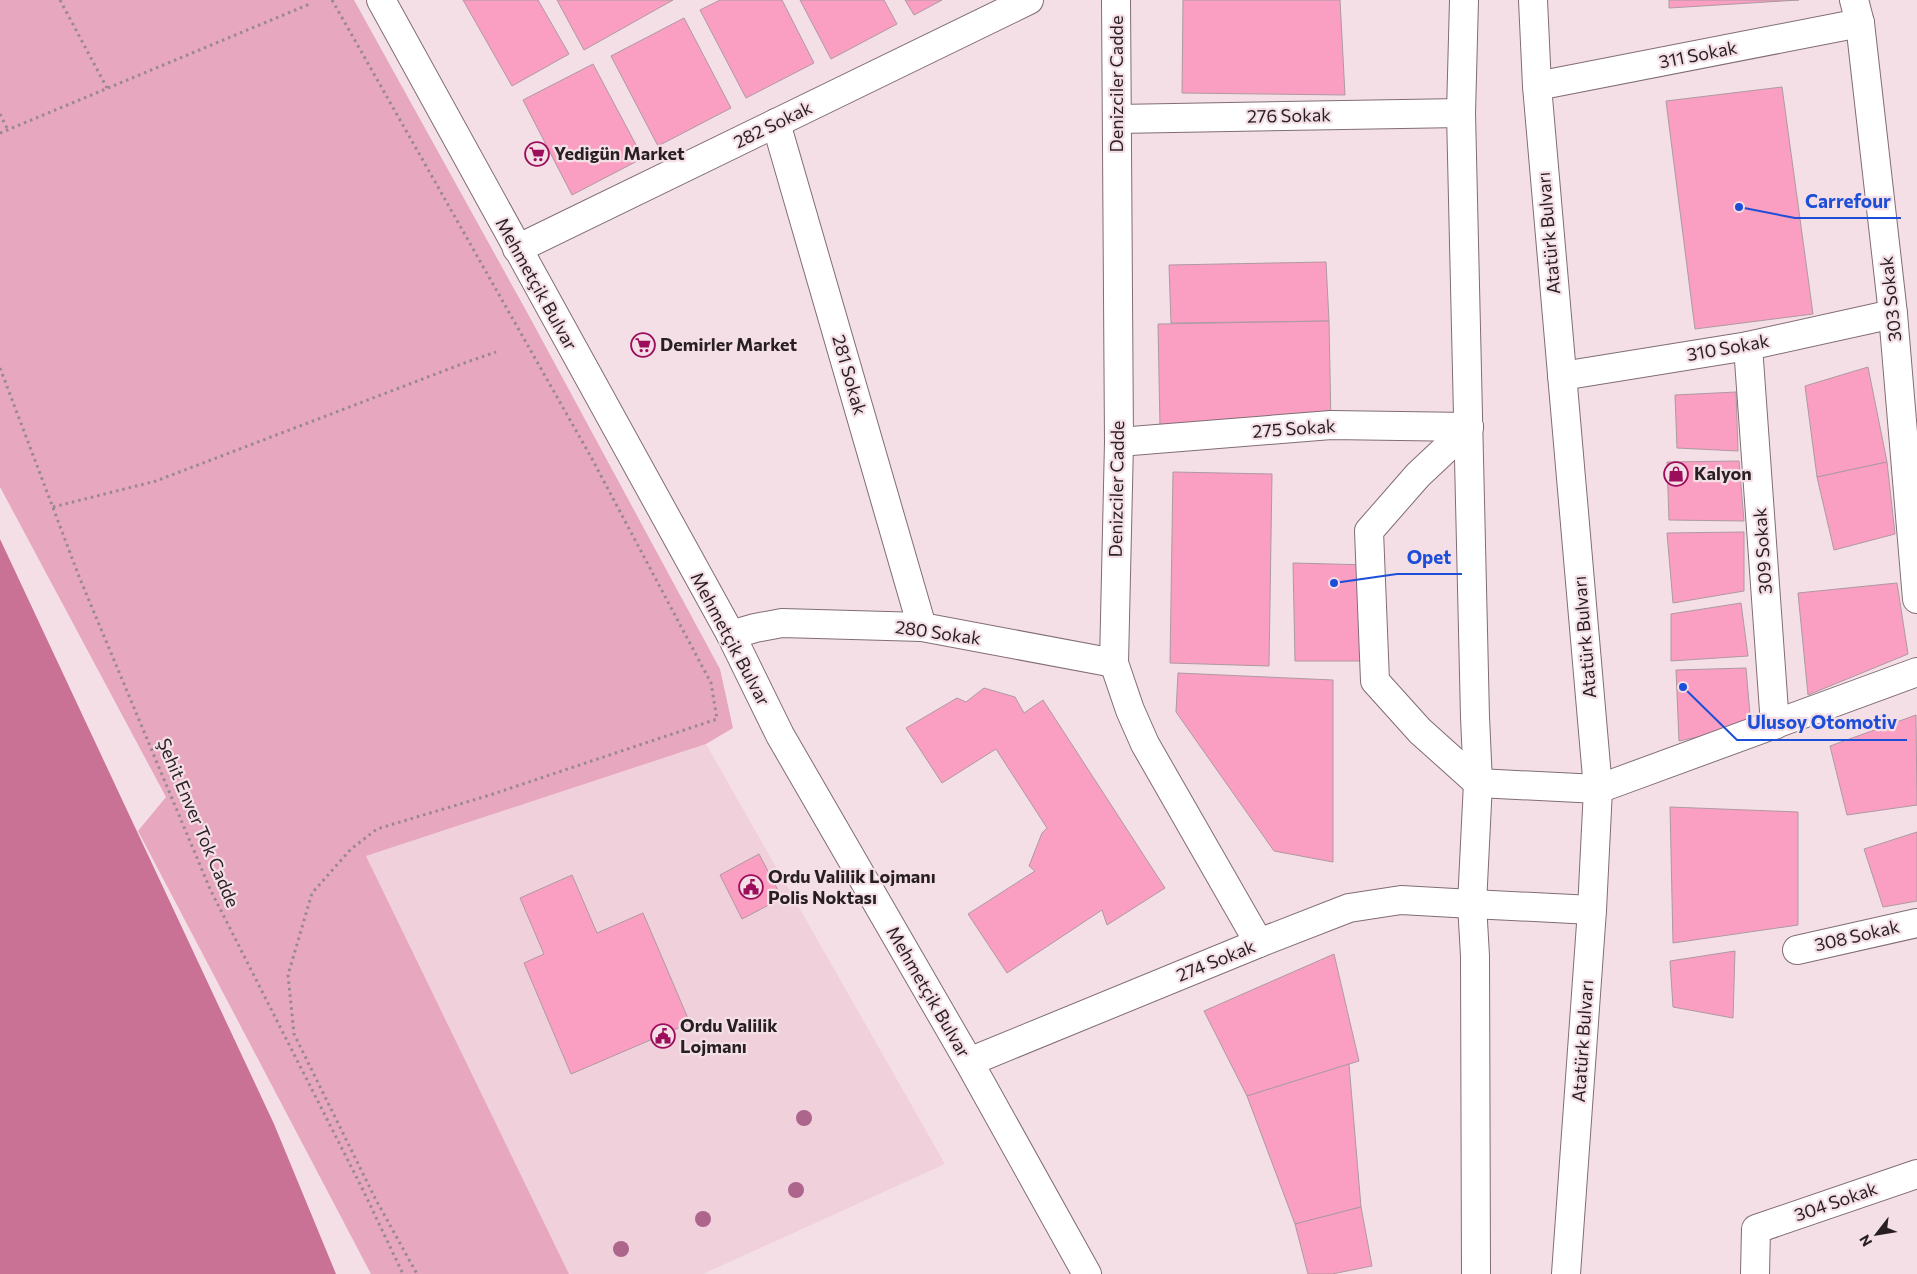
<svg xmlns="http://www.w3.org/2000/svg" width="1917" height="1274" font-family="Commissioner,sans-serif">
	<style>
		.built { fill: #efd0db }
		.green { fill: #e7a7bf }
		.water { fill: #c97295 }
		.building { fill: #fa9fc2; stroke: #ae99a1 }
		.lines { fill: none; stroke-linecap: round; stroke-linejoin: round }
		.minor-casing { stroke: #816d74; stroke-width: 30 }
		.highway-casing { stroke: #816d74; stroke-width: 30 }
		.path { stroke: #99898f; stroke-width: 3; stroke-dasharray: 2.5 4; stroke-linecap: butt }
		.minor { stroke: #fff; stroke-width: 28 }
		.highway { stroke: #fff; stroke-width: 28 }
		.tree { fill: #ad658c }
		.labels { text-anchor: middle; stroke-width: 4.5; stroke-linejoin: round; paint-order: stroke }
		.street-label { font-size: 18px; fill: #271f22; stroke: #f5dfe7 }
		.poi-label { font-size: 18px; font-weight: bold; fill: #271f22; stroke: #f5dfe7; text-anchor: start }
		.leader { fill: none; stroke: #1d4ed8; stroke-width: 2 }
		.callout-dot { fill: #1d4ed8; stroke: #f5dfe7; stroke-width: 2 }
		.callout-label { font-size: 19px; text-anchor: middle; font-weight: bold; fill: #1d4ed8; stroke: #f5dfe7; stroke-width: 4.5; stroke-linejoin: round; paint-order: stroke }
	</style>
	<rect width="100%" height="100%" fill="#f5dfe7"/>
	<path class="built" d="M706,744L945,1164L703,1274H569L366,856Z"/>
	<path class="green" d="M0,0H354L528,314L720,669L733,728L706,744L366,856L569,1274H371L138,831L166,797L0,487Z"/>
	<path class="water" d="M0,539L274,1124L336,1274H0Z"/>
	<g class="building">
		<path d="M463,0H538L569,54L512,86Z"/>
		<path d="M557,0H673L584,50Z"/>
		<path d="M720,0H782L814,63L746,98L700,10Z"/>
		<path d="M800,0H884L897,24L831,59Z"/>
		<path d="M905,0H942L914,15Z"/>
		<path d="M1183,0H1340L1345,95L1182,93Z"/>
		<path d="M1669,0H1799L1669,8Z"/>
		<path d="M684,18L731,108L658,146L611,56Z"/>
		<path d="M593,64L643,158L572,195L523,100Z"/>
		<path d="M1782,87L1813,314L1695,329L1666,101Z"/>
		<path d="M1326,262L1329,321L1171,323L1169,265Z"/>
		<path d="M1329,321L1331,425L1160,427L1158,324Z"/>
		<path d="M1868,367L1887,462L1817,477L1805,386Z"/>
		<path d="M1736,392L1738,451L1677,448L1675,395Z"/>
		<path d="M1739,461L1744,521L1669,520L1667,462Z"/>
		<path d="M1887,462L1895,534L1834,550L1817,477Z"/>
		<path d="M1173,472L1272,474L1269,666L1170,663Z"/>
		<path d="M1744,532V591L1673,603L1667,533Z"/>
		<path d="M1293,563L1370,565L1374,661H1295Z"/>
		<path d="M1897,583L1908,654L1808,695L1798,593Z"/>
		<path d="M1741,603L1748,656L1671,661V614Z"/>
		<path d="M1746,668L1751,726L1679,741L1676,670Z"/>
		<path d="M1178,673L1333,680V862L1274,851L1176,712Z"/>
		<path d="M984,688L1015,697L1024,713L1043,700L1165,888L1107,925L1102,910L1007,973L968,914L1035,871L1029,866L1042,833L1047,828L996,749L942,783L906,728L957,698L966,702Z"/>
		<path d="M1916,715L1917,805L1847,815L1830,746Z"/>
		<path d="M1670,807L1798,812V925L1673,943Z"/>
		<path d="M1917,832V901L1883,907L1864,849Z"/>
		<path d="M759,854L782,898L742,919L720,875Z"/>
		<path d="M572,875L597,933L643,913L690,1023L571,1074L524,963L544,954L520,898Z"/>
		<path d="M1735,951L1733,1018L1673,1007L1670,961Z"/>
		<path d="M1334,954L1359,1061L1247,1096L1204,1011Z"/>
		<path d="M1349,1064L1361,1207L1295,1224L1247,1096Z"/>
		<path d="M1361,1207L1372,1266L1332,1274H1308L1295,1224Z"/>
	</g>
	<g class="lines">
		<g class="minor-casing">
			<g id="minor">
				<path d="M381,0L731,635L780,735L969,1062L1087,1274"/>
				<path d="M1116,0L1119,442L1114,663L1130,710L1145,744L1259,943"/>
				<path d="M1854,0L1860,23L1893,314L1917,599"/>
				<path d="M1537,86L1860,23"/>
				<path d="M1117,119L1461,113"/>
				<path d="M776,123L922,627"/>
				<path d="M517,249L1029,0"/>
				<path d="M1748,346L1775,725"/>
				<path d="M1562,376L1748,346L1893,314"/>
				<path d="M1469,427L1418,475L1369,531L1375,681L1420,731L1478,783"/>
				<path d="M1119,442L1331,425L1469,427"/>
				<path d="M731,635L755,628L782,623L922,627L1114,663"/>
				<path d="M1598,789L1917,672"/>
				<path d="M1797,950L1917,923"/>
				<path d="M969,1062L1259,943L1349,908L1401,900L1472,904"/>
				<path d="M1755,1274L1756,1229L1917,1174"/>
			</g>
		</g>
		<g class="highway-casing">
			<g id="highway">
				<path d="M1464,0L1461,113L1475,717L1478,783L1472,904L1475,956L1476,1274"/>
				<path d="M1533,0L1537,86L1598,789L1592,910L1566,1274"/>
				<path d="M1478,783L1598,789"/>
				<path d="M1472,904L1592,910"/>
			</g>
		</g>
		<g class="path">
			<path d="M60,0L107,88"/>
			<path d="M332,0L591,457L711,683L717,719L490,795L377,829L351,849L312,893L288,975L294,1034L375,1198L417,1274"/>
			<path d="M0,114L8,130"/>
			<path d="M0,133L312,3"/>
			<path d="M0,368L80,579L210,889L363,1190L403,1274"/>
			<path d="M53,507L156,481L467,362L496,352"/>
		</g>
		<use href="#minor" class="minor"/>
		<use href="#highway" class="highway"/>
	</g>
	<g class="tree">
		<circle cx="804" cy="1118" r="8"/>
		<circle cx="796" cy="1190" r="8"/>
		<circle cx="703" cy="1219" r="8"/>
		<circle cx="621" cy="1249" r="8"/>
	</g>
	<defs>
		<g id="supermarket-ring" transform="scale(1.25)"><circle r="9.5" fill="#f5dfe7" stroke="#9c0d5c" stroke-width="1.5"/><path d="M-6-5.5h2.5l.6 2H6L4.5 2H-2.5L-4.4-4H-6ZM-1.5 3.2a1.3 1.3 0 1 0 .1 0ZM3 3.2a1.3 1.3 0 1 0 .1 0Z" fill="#9c0d5c"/></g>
		<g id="shop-ring" transform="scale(1.25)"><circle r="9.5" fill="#f5dfe7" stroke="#9c0d5c" stroke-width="1.5"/><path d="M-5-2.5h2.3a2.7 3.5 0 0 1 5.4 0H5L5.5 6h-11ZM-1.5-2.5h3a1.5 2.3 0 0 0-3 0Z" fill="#9c0d5c"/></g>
		<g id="civic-ring" transform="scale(1.25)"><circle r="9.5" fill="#f5dfe7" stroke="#9c0d5c" stroke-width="1.5"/><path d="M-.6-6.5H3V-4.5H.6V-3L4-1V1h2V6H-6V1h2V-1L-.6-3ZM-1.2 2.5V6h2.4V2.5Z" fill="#9c0d5c"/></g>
	</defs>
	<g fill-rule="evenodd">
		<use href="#supermarket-ring" x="537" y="154"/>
		<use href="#supermarket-ring" x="643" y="345"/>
		<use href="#shop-ring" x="1676" y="474"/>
		<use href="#civic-ring" x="751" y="887"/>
		<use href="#civic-ring" x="663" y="1036"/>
	</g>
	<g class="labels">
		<g class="street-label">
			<text transform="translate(1698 55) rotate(-11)" y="6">311 Sokak</text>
			<text transform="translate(1117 84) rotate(-90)" y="6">Denizciler Cadde</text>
			<text transform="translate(1289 116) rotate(-1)" y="6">276 Sokak</text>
			<text transform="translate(773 125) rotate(-26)" y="6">282 Sokak</text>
			<text transform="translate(1549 233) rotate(-95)" y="6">Atatürk Bulvarı</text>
			<text transform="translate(536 284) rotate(61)" y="6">Mehmetçik Bulvar</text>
			<text transform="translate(1891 299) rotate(-96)" y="6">303 Sokak</text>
			<text transform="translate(1728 348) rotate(-10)" y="6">310 Sokak</text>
			<text transform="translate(849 375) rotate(74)" y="6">281 Sokak</text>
			<text transform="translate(1294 429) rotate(-4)" y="6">275 Sokak</text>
			<text transform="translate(1117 489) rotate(-89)" y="6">Denizciler Cadde</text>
			<text transform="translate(1763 551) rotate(-94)" y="6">309 Sokak</text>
			<text transform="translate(938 633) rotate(8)" y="6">280 Sokak</text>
			<text transform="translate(1585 637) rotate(-95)" y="6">Atatürk Bulvarı</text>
			<text transform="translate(730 639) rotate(62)" y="6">Mehmetçik Bulvar</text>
			<text transform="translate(198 823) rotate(67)" y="6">Şehit Enver Tok Cadde</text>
			<text transform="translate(1857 936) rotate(-13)" y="6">308 Sokak</text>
			<text transform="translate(1216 961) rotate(-22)" y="6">274 Sokak</text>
			<text transform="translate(928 992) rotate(60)" y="6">Mehmetçik Bulvar</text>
			<text transform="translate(1583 1041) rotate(-86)" y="6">Atatürk Bulvarı</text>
			<text transform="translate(1836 1202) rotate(-19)" y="6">304 Sokak</text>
		</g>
		<g class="poi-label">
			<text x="554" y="160">Yedigün Market</text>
			<text x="660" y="351">Demirler Market</text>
			<text x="1694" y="480">Kalyon</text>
			<text x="768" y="883">Ordu Valilik Lojmanı<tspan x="768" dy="21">Polis Noktası</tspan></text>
			<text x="680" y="1032">Ordu Valilik<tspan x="680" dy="21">Lojmanı</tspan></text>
		</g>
	</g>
	<path class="leader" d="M1739 207L1795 218H1901M1334 583L1397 574H1462M1683 687L1737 740H1907"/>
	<g class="callout-dot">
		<circle cx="1739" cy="207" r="5"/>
		<circle cx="1334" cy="583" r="5"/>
		<circle cx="1683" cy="687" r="5"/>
	</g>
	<g class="callout-label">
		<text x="1848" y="208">Carrefour</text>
		<text x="1429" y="564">Opet</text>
		<text x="1822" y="729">Ulusoy Otomotiv</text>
	</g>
	<g transform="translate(1877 1234) rotate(239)" stroke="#f5dfe7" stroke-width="4" paint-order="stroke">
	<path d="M0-4L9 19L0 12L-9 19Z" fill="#271f22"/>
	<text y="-8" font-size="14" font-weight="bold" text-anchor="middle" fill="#271f22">N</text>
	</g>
</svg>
